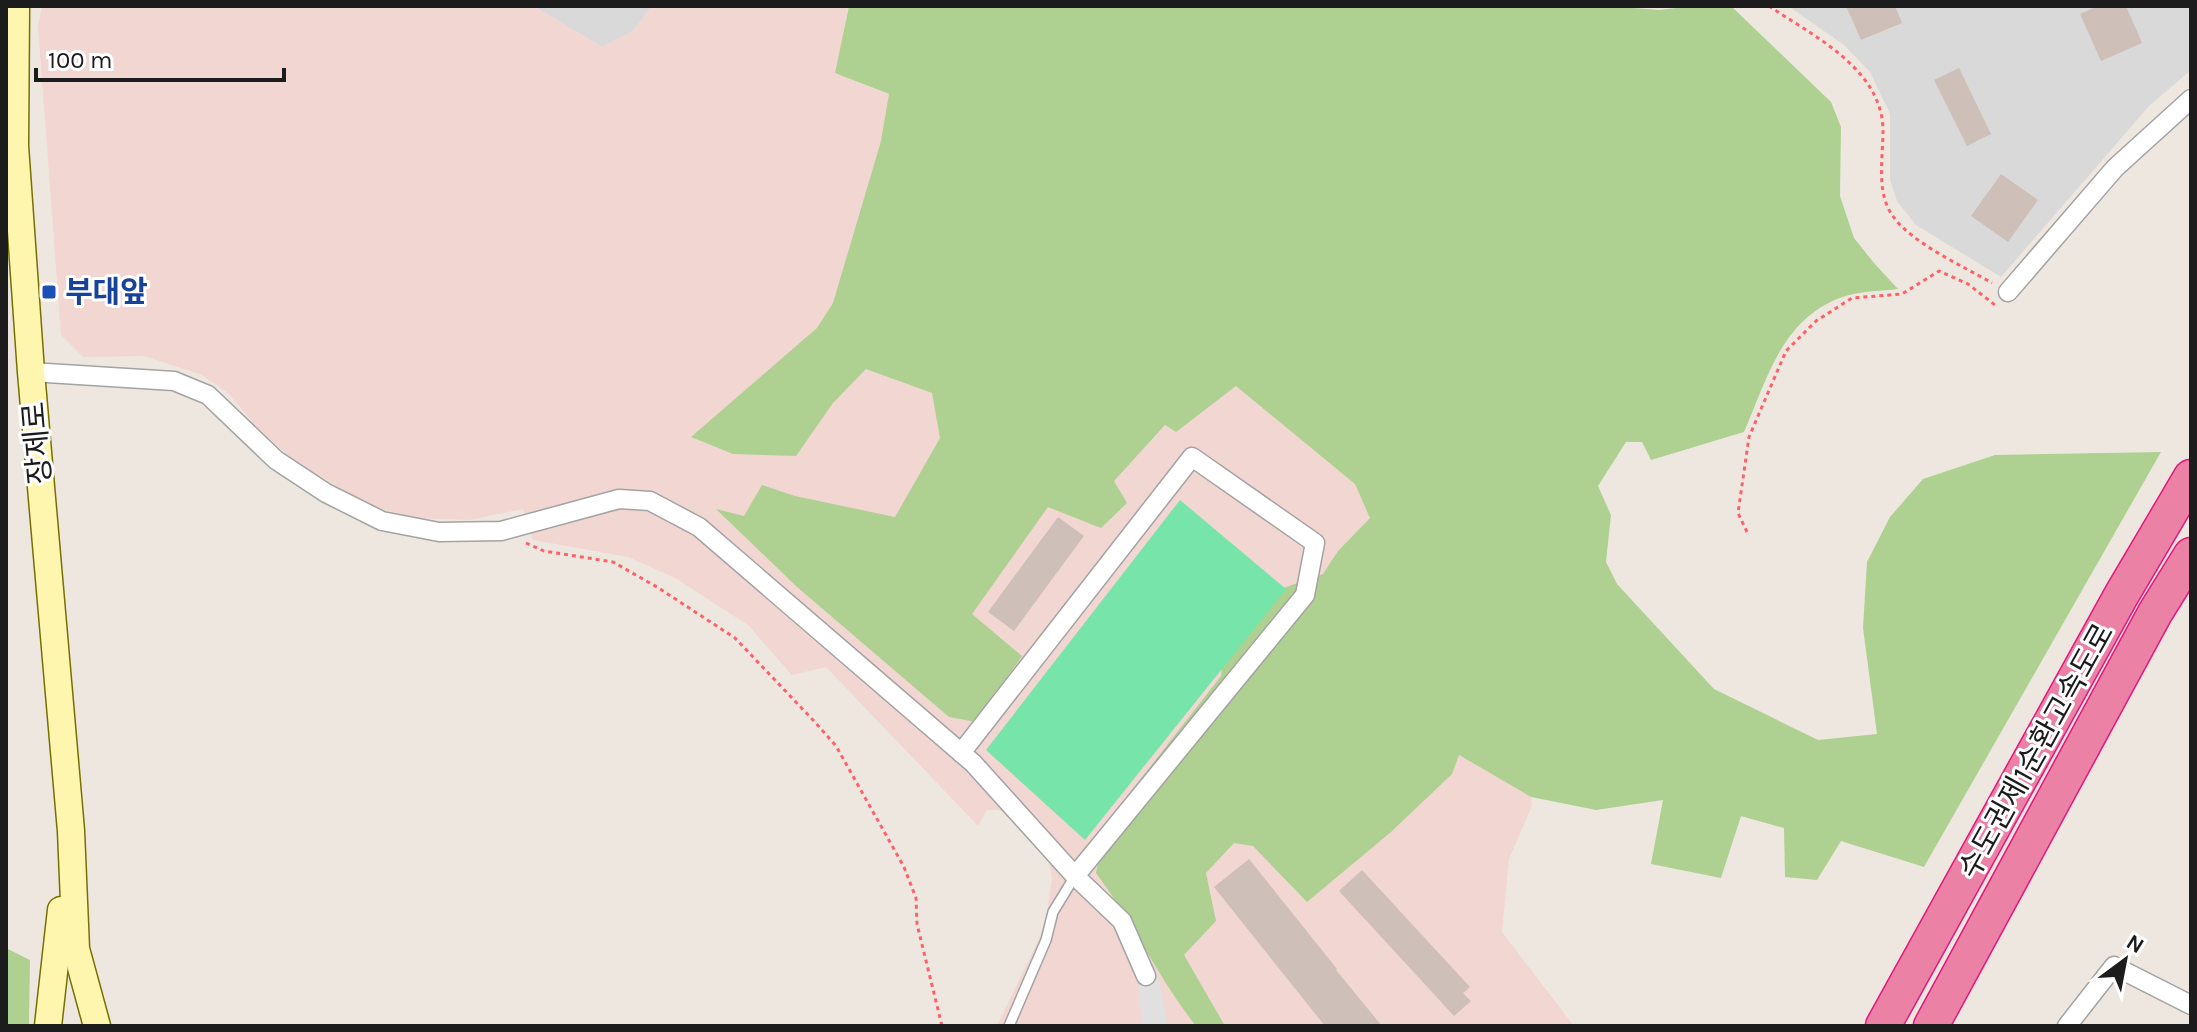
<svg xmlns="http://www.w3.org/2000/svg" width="2197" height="1032" font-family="Karla,'Noto Sans KR',sans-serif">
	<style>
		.residential { fill: #dad9d9 }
		.military { fill: #f2d6d2 }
		.forest { fill: #aed192 }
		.pitch { fill: #77e4a9 }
		.parking { fill: #e0e0e0 }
		.building { fill: #cebfb9 }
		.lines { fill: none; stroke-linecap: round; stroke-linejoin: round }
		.service-casing { stroke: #a3a3a3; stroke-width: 12 }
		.minor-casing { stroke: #a3a3a3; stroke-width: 21 }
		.secondary-casing { stroke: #767000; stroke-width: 29 }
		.motorway-casing { stroke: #e3177d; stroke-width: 37 }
		.path { stroke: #ff6169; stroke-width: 3; stroke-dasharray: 4 4; stroke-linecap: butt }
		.service { stroke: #fff; stroke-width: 9 }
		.minor { stroke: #fff; stroke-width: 18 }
		.secondary { stroke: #fef6af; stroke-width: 26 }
		.motorway { stroke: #ec81a6; stroke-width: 34 }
		.transit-dot { fill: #1a4fb4; stroke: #fff; stroke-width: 3 }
		.labels { text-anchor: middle; stroke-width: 6; stroke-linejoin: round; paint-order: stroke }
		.transit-label { font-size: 30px; font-weight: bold; fill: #164399; stroke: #fff; text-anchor: start }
		.street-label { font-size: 30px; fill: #1c1c1c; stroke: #fff }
	</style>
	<rect width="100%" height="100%" fill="#eee7e0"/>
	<g class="residential">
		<path d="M533,6H652L633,31L602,47Z"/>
		<path d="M1788,6H2191V70L2149,106L2001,277L1916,225L1897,201L1890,180V114L1870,72L1844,45Z"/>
	</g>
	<path class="military" d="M42,6H533L602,47L633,31L652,6H849L835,73L1082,172L1301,165L1459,755L1531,797L1532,806L1509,859L1502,932L1574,1026H997L1045,926L1052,877L1048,860L1015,819L999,810H987L978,826L826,667L792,675L748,625L675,578L628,557L533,540L523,509L469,520L413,518L369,505L295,461L260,431L228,393L202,375L144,356L83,357L61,335L38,26Z"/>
	<g class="forest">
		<path d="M849,6H1608L1659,10L1694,6H1731L1831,102L1841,127L1840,196L1854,238L1874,263L1898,289C1882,291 1864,291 1849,295C1783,314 1768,377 1744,432L1651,460L1642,442H1626L1598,486L1611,515L1606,562L1617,584L1714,689L1818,740L1877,734L1863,628L1867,562L1890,517L1923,479L1995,455L2161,452L1924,867L1841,841L1817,880L1785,877L1784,828L1741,816L1721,878L1651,864L1663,800L1596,810L1531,797L1459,755L1452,774L1391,832L1307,902L1253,846L1234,843L1206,873L1216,921L1184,955L1225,1026H1196C1158,978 1133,922 1096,873L1104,826L1221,676L1225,642L1261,596L1323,574L1338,551L1370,518L1355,484L1236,386L1176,432L1165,425L1114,481L1127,503L1101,528L1048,507L972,614L1022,656L976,722L949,717L797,587L716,509L744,516L762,485L795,496L895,517L940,438L932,393L866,369L833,403L796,456L733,454L691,437L817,328L833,303L881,141L889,94L835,73Z"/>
		<path d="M6,948L30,960L29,1026H6Z"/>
	</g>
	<path class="pitch" d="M1180,500L1286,589L1085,840L986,750Z"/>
	<path class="parking" d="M1158,974L1168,1026H1142L1138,982Z"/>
	<g class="building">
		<path d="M1846,6H1895L1902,23L1861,40Z"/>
		<path d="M2098,6H2126L2142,43L2101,61L2080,14Z"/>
		<path d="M1959,68L1991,134L1967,146L1934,80Z"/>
		<path d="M2001,174L2038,200L2008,242L1971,216Z"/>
		<path d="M1058,517L1084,536L1014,631L988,612Z"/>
		<path d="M1249,859L1337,969L1336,970L1382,1026H1325L1214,887Z"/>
		<path d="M1362,870L1470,987L1463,993L1471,1001L1454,1016L1339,891Z"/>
	</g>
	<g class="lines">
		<g class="service-casing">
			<path id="service" d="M1009,1026L1046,940L1053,912L1075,876"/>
		</g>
		<g class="minor-casing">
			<g id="minor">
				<path d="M2008,292L2115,168L2191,99"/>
				<path d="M31,372L174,381L208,395L276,460L326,493L382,521L439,532L501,531L619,499L650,501L699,527L973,763L1075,876L1122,921L1146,976"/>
				<path d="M961,753L1192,457L1315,543L1305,595L1075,876"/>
				<path d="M2067,1026L2114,966L2191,1005"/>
			</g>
		</g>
		<g class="secondary-casing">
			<g id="secondary">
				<path d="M16,6L15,146L31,372L71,831L76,949L97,1026"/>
				<path d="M48,1026L61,910"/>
			</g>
		</g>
		<g class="motorway-casing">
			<g id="motorway">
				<path d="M1883,1026L2122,594L2191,477"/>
				<path d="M1931,1026L2155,613L2191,555"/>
			</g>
		</g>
		<g class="path">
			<path d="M1769,6C1813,36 1883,69 1883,131C1883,158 1876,191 1892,215C1911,243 1963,266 1992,283"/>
			<path d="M1747,532L1738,513L1749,437L1786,351L1816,321L1852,298L1902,294L1939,271L1968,284L1995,305"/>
			<path d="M526,543L544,551L613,562L657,587L735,638L813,720L836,746L904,867L916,898L917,924L942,1026"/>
		</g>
		<use href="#service" class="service"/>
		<use href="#minor" class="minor"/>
		<use href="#secondary" class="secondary"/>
		<use href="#motorway" class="motorway"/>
	</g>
	<rect class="transit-dot" x="41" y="284" width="16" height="16" rx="4"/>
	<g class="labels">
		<g class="transit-label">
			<text x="65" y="302">부대앞</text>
		</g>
		<g class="street-label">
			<text transform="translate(37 443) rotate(-95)" y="10">장제로</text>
			<text transform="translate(2036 751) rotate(-61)" y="10">수도권제1순환고속도로</text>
		</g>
	</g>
	<rect width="2197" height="1032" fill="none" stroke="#1c1c1c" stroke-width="16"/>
	<g transform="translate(2125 960) rotate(32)" stroke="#ffffff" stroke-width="6" paint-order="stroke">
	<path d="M0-6L14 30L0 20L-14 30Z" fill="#1c1c1c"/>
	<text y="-12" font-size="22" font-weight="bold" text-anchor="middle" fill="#1c1c1c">N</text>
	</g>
	<path d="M36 68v12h248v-12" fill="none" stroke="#1c1c1c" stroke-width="4"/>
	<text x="48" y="68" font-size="24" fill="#1c1c1c" stroke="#ffffff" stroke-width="6" paint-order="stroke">100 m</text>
</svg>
